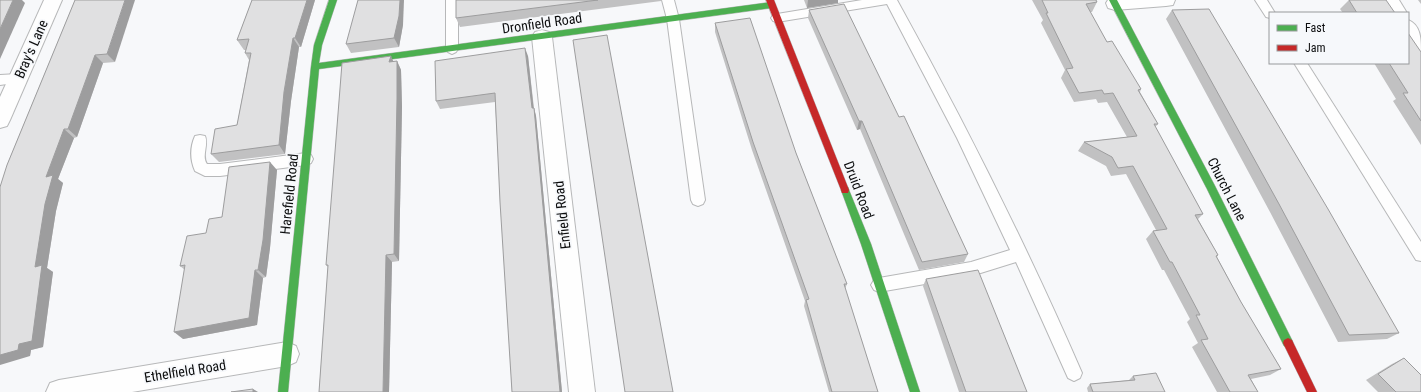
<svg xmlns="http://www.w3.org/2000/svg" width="1421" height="392" font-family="'Roboto Condensed',sans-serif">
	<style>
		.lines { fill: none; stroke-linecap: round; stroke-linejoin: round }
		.lane-casing { stroke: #b7b8b9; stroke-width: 2 }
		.street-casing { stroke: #b7b8b9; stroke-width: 2 }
		.fast-casing { stroke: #b7b8b9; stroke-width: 1 }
		.jam-casing { stroke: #b7b8b9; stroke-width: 1 }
		.lane { fill: #fefefe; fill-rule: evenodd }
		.street { fill: #fefefe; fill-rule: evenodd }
		.fast { fill: #4caf50; fill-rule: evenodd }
		.jam { fill: #c62828; fill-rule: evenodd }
		.wall { fill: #c1c1c2 }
		.shaded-wall { fill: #9d9d9e }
		.building { fill: #e0e0e1; stroke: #9d9d9e }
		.labels { text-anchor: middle; stroke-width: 3.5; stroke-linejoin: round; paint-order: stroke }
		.street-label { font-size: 14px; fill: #0c0d0e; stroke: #f6f8fb }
	</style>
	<rect width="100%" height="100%" fill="#f7f8fa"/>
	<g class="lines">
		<g class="lane-casing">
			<g id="lane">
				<path d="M446,0H458V49L456,52L452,54L448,52L446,49Z"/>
				<path d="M662,0H674L679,19L705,200L703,204L698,206L693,204L691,200L667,19Z"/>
				<path d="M862,0H897C964,121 1027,246 1082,373L1080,378L1074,381L1068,378L1016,262L971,276L879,292L874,290L871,285L874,280L879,278L971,262L1010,250L957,138L887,4L777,22L773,21L771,18L773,15L777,14Z"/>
				<path d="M1255,0H1267L1275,13H1270V18L1266,17Z"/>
				<path d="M1294,63H1307L1421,242V261L1416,260Z"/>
				<path d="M18,74L22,76L24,79L22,82L0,85V75Z"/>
				<path d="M200,135L205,136C209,145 201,156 207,164H220L306,153L311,155L313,159L311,163L306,165L220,176H205L195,171C190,160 190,147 195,136Z"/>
			</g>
		</g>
		<g class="street-casing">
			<g id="street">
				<path d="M44,0H62L10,120L7,126L0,128V97Z"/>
				<path d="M1108,0H1175L1173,5L1166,6L1115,10L1108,8L1106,3Z"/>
				<path d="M1380,0H1399L1407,13H1388Z"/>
				<path d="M1408,20C1421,25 1421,39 1421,53C1405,48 1408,34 1408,20Z"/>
				<path d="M542,30L549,32L552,37L595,392H569L532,37L535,32Z"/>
				<path d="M287,342L296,346L299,354L296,362L287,366L132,392H46L50,383L59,380Z"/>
			</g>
		</g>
		<g class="fast-casing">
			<g id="fast">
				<path d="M329,0H337L322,45L319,63L772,2L776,5L772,8L319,69L288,392H278L311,67L314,45Z"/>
				<path d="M1109,0H1117L1214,184L1292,340L1293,343L1292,346L1288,348L1284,346L1207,189Z"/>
				<path d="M845,186L848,187L849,190L871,244L920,392H910L861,244L841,190L842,187Z"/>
			</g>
		</g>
		<g class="jam-casing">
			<g id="jam">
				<path d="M766,0H774L849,190L848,193H842L841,190Z"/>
				<path d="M1288,338L1292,340L1317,392H1307L1283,343L1284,340Z"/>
			</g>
		</g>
		<use href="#lane" class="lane"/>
		<use href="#street" class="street"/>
		<use href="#fast" class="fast"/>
		<use href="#jam" class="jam"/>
	</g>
	<g class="wall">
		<path d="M75,0L115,62L103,63L77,137L74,138L58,179L63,183L56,211L47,268L53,272L43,347L31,350L30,356L7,165Z"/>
		<path d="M252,0H315L301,47H299L291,101L285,154L219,162L211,154L237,125L249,60L245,53L246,50H244L237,40Z"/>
		<path d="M456,0H661V1L460,27L456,18Z"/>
		<path d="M804,0H838V3L807,8Z"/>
		<path d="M1032,0H1096L1097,2L1092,12H1090L1107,42L1141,89L1140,92L1158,124L1155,127L1203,214L1198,219L1218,255L1217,257L1241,302L1281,369L1270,375L1251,379L1258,392H1217L1192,347L1198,343L1187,322L1190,319L1164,270H1162L1146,239L1153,231L1156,230L1126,174L1111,176L1106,166L1078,151L1084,142L1127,137L1107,102L1098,103L1096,99L1074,102L1061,78L1065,70L1041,23L1043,20Z"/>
		<path d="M1349,0L1395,13H1343L1340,9Z"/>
		<path d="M1418,0H1421V4Z"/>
		<path d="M809,10L899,117L968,254L964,262L919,270L860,129L857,130L808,18Z"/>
		<path d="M1172,10L1399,333L1387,339L1338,342L1270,212L1166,19Z"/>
		<path d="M715,23L796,153L847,284L845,289L878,392H829L804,306L805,301L752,150L715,32Z"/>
		<path d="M403,25L399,47L351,53L346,44Z"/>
		<path d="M1421,52V145L1393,101L1396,99L1374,63H1408Z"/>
		<path d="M528,56L534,108L536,116L562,392H512L495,102L440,109L436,101Z"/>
		<path d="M393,61H397L401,70L402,107L399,261L392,262L389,392H319L328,267L326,265Z"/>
		<path d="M277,170L270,248L266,277L263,278L257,325L183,339L185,270L180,266L222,217Z"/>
		<path d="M926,279L1027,392H959L923,286Z"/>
		<path d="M1404,358L1421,392H1378L1366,380L1392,364Z"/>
		<path d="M1133,376L1165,392H1088L1087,388L1090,384L1130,380H1129Z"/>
	</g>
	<g class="shaded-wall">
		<path d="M13,0H22L25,3L0,59V29Z"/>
		<path d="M125,0H135L115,62L107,54Z"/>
		<path d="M307,0H315L301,47L295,38Z"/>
		<path d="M400,0H404L403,25L399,47L394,38Z"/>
		<path d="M808,0H838V3L807,8Z"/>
		<path d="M293,38L299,47L291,101L285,154L279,145L284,92Z"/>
		<path d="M525,48L528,56L534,112V108L536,116L562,392H560L532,108Z"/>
		<path d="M95,55L103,63L77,137L68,129Z"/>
		<path d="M391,56L395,65L389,62Z"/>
		<path d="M397,61L401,70L402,107L399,261L394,254Z"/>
		<path d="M859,121H862L860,129L857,130Z"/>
		<path d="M64,129L74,138L58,179L63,183L56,211L47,268L53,272L43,347L31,350L30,356L0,365V355L19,344L35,267L46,177Z"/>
		<path d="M270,162L277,170L270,248L266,277L258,270Z"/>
		<path d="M386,255L392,262L389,392H383Z"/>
		<path d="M255,270L263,278L257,325L183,339L174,332Z"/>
		<path d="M253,389L258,392H253Z"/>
	</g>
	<g class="building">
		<path d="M0,0H13L0,29Z"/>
		<path d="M75,0H125L107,54L95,55L68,129H64L46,177L53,175L45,204L35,267L42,265L32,341L19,344L18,350L0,355V187L7,165Z"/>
		<path d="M252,0H307L295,38H293L284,92L279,145L211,154L215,129L237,125L251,53H245L249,39L237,40Z"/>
		<path d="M358,0H400L399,16L394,38L346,44Z"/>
		<path d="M456,0H598L456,18Z"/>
		<path d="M1042,0H1096L1097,2L1086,4L1107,42L1112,41L1141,89L1138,90L1158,124H1154L1203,214L1195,215L1218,255L1216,256L1241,302L1281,369L1248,375L1258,392H1230L1201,340L1208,339L1196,315H1200L1172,262H1170L1153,231L1167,229L1133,166L1118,168L1112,157L1084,142L1137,136L1113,93L1104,94L1102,90L1079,93L1066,69L1073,68L1046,13H1048Z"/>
		<path d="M1349,0H1386L1395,13H1357Z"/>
		<path d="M844,4L899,117L904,116L968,254L922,262L862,121H859L809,10Z"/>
		<path d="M1209,9L1328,209L1399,333L1349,335L1279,204L1172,10Z"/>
		<path d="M750,18L796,153L847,284H844L878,392H832L806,300L809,299L753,142L715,23Z"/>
		<path d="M1408,33L1421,52V121L1403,93H1408L1389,63H1408Z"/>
		<path d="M607,35L673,392H625L573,40Z"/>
		<path d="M525,48L532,108H534L560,392H512L500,202L495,93L436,101L435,61Z"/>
		<path d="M391,56L389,62L397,61V99L394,254L386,255L383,392H319L328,265H326L332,190L342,63Z"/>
		<path d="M270,162L263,240L258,270H255L249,318L174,332L185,265L180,266L187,236L206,233L209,219L222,217L229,167Z"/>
		<path d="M978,270L1027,392H966L926,279Z"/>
		<path d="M1404,358L1421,375V392H1396L1378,374Z"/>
		<path d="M1156,373L1165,392H1093L1090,384L1135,380L1133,376Z"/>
		<path d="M253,389V392H231Z"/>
	</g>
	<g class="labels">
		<g class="street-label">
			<text transform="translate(542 23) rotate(-8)" y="5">Dronfield Road</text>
			<text transform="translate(31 49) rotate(-66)" y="5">Bray's Lane</text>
			<text transform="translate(1227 189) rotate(63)" y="5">Church Lane</text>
			<text transform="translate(859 190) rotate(69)" y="5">Druid Road</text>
			<text transform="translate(289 194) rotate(-84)" y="5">Harefield Road</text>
			<text transform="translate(562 215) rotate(-96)" y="5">Enfield Road</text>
			<text transform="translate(185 371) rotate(-9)" y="5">Ethelfield Road</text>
		</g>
	</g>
	<rect x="1269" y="12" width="140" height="52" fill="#f6f8fb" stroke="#989a9c"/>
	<rect x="1277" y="25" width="20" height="6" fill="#4caf50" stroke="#989a9c"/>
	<text x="1305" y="32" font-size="12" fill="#0c0d0e">Fast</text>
	<rect x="1277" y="45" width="20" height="6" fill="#c62828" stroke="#989a9c"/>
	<text x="1305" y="52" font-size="12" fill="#0c0d0e">Jam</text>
</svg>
